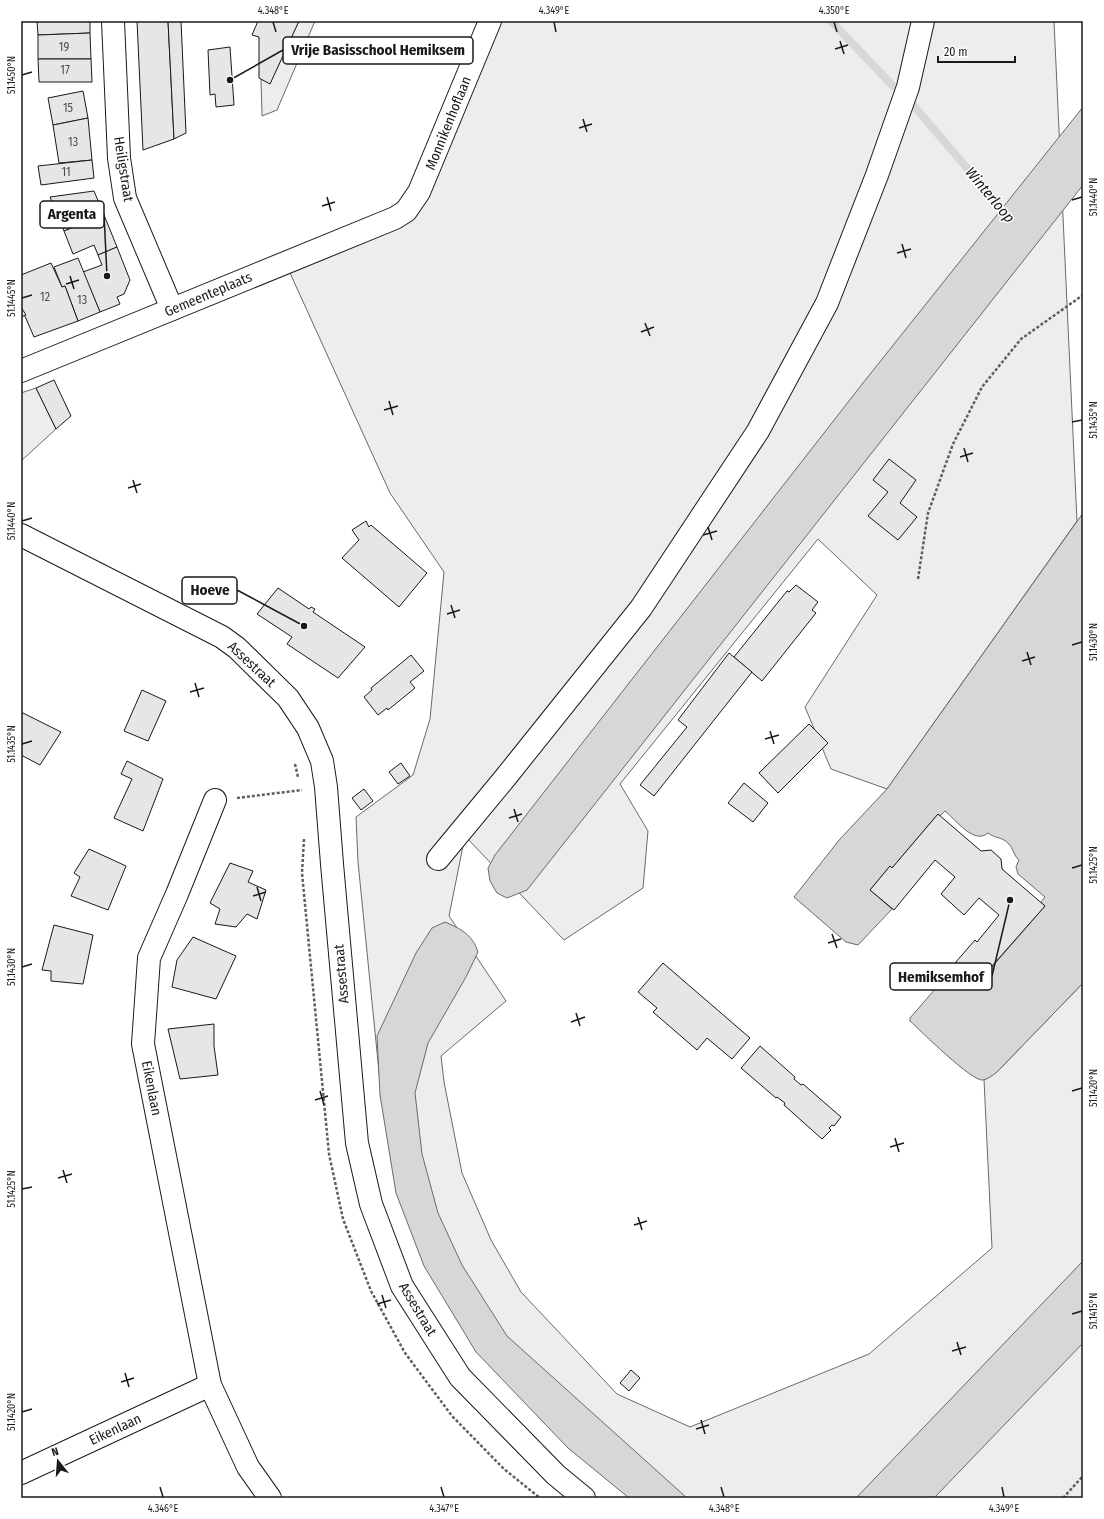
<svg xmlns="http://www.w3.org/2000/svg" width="1104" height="1519" font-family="'Fira Sans Condensed',sans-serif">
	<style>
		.built { fill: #ededed; stroke: #6a6a6a }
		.water { fill: #d7d7d7; stroke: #6a6a6a }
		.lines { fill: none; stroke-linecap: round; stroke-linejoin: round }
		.stream { stroke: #d7d7d7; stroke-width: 8 }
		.building { fill: #e6e6e6; stroke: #1a1a1a }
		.minor-casing { stroke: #1a1a1a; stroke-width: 24 }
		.path { stroke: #5f5f5f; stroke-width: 2.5; stroke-dasharray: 3 2; stroke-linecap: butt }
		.minor { stroke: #fff; stroke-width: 22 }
		.ticks { fill: none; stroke: #1a1a1a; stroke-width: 1.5 }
		.labels { text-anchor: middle; stroke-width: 3; stroke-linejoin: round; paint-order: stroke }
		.number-label { font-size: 12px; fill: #4d4d4d }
		.street-label { font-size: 14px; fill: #1a1a1a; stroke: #fff }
		.water-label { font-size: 15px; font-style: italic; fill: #1a1a1a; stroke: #fff }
		.leader { fill: none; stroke: #1a1a1a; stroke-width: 1.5 }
		.callout-dot { fill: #1a1a1a; stroke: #fff; stroke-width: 1.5 }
		.callout { fill: #fff; stroke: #1a1a1a; stroke-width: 1.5 }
		.callout-label { font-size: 15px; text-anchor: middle; font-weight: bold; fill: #1a1a1a }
		.neatline { fill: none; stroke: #1a1a1a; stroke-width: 1.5 }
		.ticks-label { font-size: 10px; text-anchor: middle; fill: #1a1a1a }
	</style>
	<rect width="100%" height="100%" fill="#fff"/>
	<g class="built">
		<path d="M299,21H315L277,110L262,116L261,79L270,83Z"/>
		<path d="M490,21H1054L1077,521L887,789L831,769L805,707L877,595L818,539L620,784L648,831L643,888L564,940L465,836L449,916L506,1001L441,1056L444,1082L462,1173L491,1240L521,1292L617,1394L690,1427L869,1354L992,1248L984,1080L997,1072L1083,983V1498H643L469,1330L381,1092L358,862L356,817L413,775L430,719L444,572L390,493L285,262L395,218Z"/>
		<path d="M36,388L56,429L21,461V393Z"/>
	</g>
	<g class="water">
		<path d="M1083,107V185L527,890L507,898L497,893L490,881L488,868L495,855L863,383Z"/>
		<path d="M1083,513V983L997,1072C993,1075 988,1079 983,1080C972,1082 921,1031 910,1021V1018L956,965L978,983L1045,906L1041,902L1045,897L1018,874L1016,867L1019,860C1013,855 1014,849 1008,843C1002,837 994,838 988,833C974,845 956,820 945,811L940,816L938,814L892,868L890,866L870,890L892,909L858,945L846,942L794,897L840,839L887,789Z"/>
		<path d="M445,922C461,929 472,934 478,952L466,977L428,1043L415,1093L422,1154L438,1213L462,1265L507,1336L687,1498H629L568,1448L476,1352L424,1266L396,1193L380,1095L377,1036L416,953L432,928Z"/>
		<path d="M1083,1261V1343L934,1498H856Z"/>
	</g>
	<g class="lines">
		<g class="stream">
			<path d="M831,21L893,86"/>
			<path d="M913,105L1009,217"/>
		</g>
	</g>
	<g class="building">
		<path d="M37,21H90V33L38,35Z"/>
		<path d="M137,21H168L174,139L143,150Z"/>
		<path d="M168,21H181L186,133L174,139Z"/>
		<path d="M258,21H299L270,84L259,78V37L252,35Z"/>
		<path d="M90,33L91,59H38V35Z"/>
		<path d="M230,47L234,105L216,107L215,94L210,95L208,50Z"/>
		<path d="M38,59H91L92,82H39Z"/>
		<path d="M83,91L88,118L53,125L48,98Z"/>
		<path d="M88,118L92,160L59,163L53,125Z"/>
		<path d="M92,160L94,178L41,185L38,166Z"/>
		<path d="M94,191L104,215L64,231L50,197Z"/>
		<path d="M104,215L117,247L98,255L94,245L73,254L64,231Z"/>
		<path d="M117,247L130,280L124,294L117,297L120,304L100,312L83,272L102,265L98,255Z"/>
		<path d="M78,258L100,312L78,321L65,286L62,287L54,267Z"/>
		<path d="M51,263L62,287L65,286L78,321L34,337L21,307V275Z"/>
		<path d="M21,307L26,315L21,317Z"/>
		<path d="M54,380L71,416L56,429L36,388Z"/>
		<path d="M889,459L916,480L900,503L917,517L898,540L868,516L888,492L873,480Z"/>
		<path d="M366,521L369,527L371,525L427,573L399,607L342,558L359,540L352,530Z"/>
		<path d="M796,585L818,602L812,610L816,613L762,681L734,657L787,591L789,592Z"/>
		<path d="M278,588L309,609L311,607L315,609L313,612L365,647L338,678L287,644L292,637L257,614Z"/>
		<path d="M729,653L752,672L654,796L640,785L687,727L678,720Z"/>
		<path d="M411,655L424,671L410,682L415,688L388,710L387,708L378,715L364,697L372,690L371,688Z"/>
		<path d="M142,690L166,701L148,741L124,731Z"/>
		<path d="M21,712L61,732L40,765L21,755Z"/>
		<path d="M809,724L828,743L778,793L759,773Z"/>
		<path d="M127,761L163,779L143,831L114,818L132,779L121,774Z"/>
		<path d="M401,763L410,776L398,784L389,772Z"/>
		<path d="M744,783L768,803L753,822L728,803Z"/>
		<path d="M364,789L373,801L361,810L352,798Z"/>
		<path d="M938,814L981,851L991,850L1001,859L1002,869L1045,906L977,983L955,963L975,940L977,942L999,915L979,898L964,915L941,894L955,877L935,860L894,910L870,890L890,866L892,868Z"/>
		<path d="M89,849L126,866L108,910L71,896L80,877L74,873Z"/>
		<path d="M230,863L253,871L248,882L266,890L257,919L247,914L236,927L215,924L220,909L210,903Z"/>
		<path d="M54,925L93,935L83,984L51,981V971L42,970Z"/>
		<path d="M193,937L236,956L216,999L172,987L177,960Z"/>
		<path d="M663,963L750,1038L732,1059L707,1038L697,1050L653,1012L657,1008L638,992Z"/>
		<path d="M214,1024V1046L218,1075L180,1079L168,1029Z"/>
		<path d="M760,1046L795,1077L794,1079L801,1085L803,1084L841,1117L834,1126L832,1125L829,1128L831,1130L822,1139L784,1105L785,1103L777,1097L776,1098L741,1068Z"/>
		<path d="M631,1370L640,1378L629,1391L620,1383Z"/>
	</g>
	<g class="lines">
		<g class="minor-casing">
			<g id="minor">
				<path d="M113,21L119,158L125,198L172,309"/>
				<path d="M21,371L395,218L406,211L419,192L490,21"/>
				<path d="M21,535L222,637L237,648L288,698L308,728L322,761L326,787L332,864L357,1143L371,1204L402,1286L460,1377L556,1475L584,1498"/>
				<path d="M215,800L177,894L149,958L143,1044L210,1385L248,1467L270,1498"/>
				<path d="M438,859L505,778L641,608L758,431L827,303L877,175L908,87L923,21"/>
				<path d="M21,1473L210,1385"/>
			</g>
		</g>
		<g class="path">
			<path d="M918,579L928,513L953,444L982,387L1021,339L1083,295"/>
			<path d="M295,764L298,777"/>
			<path d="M237,798L302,790"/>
			<path d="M304,839L302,873L329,1154L343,1219L371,1291L405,1353L452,1416L504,1469L540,1498"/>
			<path d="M1063,1498L1083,1476"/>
		</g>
		<use href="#minor" class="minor"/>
	</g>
	<path class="ticks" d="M273,22L276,32M554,22L556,32M834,22L837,32M840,41L844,54M835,49L848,45M22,75L32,72M583,119L587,132M579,128L592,124M327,197L331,211M1072,200L1082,197M322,206L335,202M902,244L906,258M897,253L911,249M70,276L74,289M66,284L79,280M22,298L32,295M645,323L650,336M641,332L654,327M389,401L393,415M384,410L398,406M1072,422L1082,420M964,448L968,462M960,457L973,453M133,480L137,493M128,488L141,484M22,521L32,518M708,527L712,540M703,535L717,531M451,605L455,618M447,614L460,610M1072,645L1082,642M1027,652L1031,665M1022,661L1035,657M195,683L199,697M190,692L204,688M770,731L774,744M765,739L779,735M22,744L32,741M514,809L518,822M509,818L522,814M1072,868L1082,865M257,887L261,901M253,896L266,892M832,934L837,948M828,943L841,939M22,967L32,964M576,1013L580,1026M571,1022L585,1017M320,1091L324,1105M1072,1091L1082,1088M315,1100L328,1096M895,1138L899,1152M890,1147L904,1143M63,1170L67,1183M58,1178L72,1174M22,1189L32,1187M638,1217L642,1230M634,1225L647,1221M382,1295L386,1308M377,1304L391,1300M1072,1314L1082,1311M957,1342L961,1355M952,1351L966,1347M125,1373L129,1387M121,1382L134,1378M22,1412L32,1409M701,1420L705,1434M696,1429L709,1425M160,1487L163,1497M441,1487L444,1497M721,1487L724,1497M1002,1487L1004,1497"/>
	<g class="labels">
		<g class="number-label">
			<text x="64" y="51">19</text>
			<text x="65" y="74">17</text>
			<text x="68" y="112">15</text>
			<text x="73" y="146">13</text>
			<text x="66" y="176">11</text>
			<text x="45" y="301">12</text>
			<text x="82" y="304">13</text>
		</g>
		<g class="street-label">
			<text transform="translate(448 123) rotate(-68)" y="5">Monnikenhoflaan</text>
			<text transform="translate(124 169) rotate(81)" y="5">Heiligstraat</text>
			<text transform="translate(208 294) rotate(-23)" y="5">Gemeenteplaats</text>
			<text transform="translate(252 664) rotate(43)" y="5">Assestraat</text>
			<text transform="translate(341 974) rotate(-95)" y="5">Assestraat</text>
			<text transform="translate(152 1088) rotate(79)" y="5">Eikenlaan</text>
			<text transform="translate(418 1309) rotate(59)" y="5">Assestraat</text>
			<text transform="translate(115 1429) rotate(-25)" y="5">Eikenlaan</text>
		</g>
		<g class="water-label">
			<text transform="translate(990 195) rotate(50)" y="5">Winterloop</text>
		</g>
	</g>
	<path class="leader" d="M230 80L283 50M107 276L104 214M304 626L237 590M1010 900L992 976"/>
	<g class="callout-dot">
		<circle cx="230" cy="80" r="4"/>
		<circle cx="107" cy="276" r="4"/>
		<circle cx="304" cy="626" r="4"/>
		<circle cx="1010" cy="900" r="4"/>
	</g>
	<g class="callout">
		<rect x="283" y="37" width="190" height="27" rx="4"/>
		<rect x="40" y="201" width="64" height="27" rx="4"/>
		<rect x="182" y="577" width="55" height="27" rx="4"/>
		<rect x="890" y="963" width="102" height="27" rx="4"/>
	</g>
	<g class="callout-label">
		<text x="378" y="55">Vrije Basisschool Hemiksem</text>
		<text x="72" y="219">Argenta</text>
		<text x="210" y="595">Hoeve</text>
		<text x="941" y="982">Hemiksemhof</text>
	</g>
	<rect width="1104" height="1519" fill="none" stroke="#ffffff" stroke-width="44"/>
	<g transform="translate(58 1461) rotate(343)" stroke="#ffffff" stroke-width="3" paint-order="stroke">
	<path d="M0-3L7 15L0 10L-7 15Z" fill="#1a1a1a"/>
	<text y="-6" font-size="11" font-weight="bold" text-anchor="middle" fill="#1a1a1a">N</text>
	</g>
	<path d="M938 56v6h77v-6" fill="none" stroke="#1a1a1a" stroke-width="2"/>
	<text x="944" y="56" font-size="12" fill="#1a1a1a" stroke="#ffffff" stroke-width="3" paint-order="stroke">20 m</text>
	<rect x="22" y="22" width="1060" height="1475" class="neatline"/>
	<g class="ticks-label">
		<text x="273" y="14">4.348°E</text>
		<text x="554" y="14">4.349°E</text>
		<text x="834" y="14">4.350°E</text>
		<text transform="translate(11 75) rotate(-90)" y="4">51.1450°N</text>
		<text transform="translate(1093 197) rotate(-90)" y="4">51.1440°N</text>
		<text transform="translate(11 298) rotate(-90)" y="4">51.1445°N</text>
		<text transform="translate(1093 420) rotate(-90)" y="4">51.1435°N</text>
		<text transform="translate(11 521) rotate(-90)" y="4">51.1440°N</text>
		<text transform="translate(1093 642) rotate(-90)" y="4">51.1430°N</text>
		<text transform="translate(11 744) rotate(-90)" y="4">51.1435°N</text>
		<text transform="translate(1093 865) rotate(-90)" y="4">51.1425°N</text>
		<text transform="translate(11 967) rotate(-90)" y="4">51.1430°N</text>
		<text transform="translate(1093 1088) rotate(-90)" y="4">51.1420°N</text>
		<text transform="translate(11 1189) rotate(-90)" y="4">51.1425°N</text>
		<text transform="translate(1093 1311) rotate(-90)" y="4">51.1415°N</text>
		<text transform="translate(11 1412) rotate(-90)" y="4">51.1420°N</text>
		<text x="163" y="1512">4.346°E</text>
		<text x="444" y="1512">4.347°E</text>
		<text x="724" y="1512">4.348°E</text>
		<text x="1004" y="1512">4.349°E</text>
	</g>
</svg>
